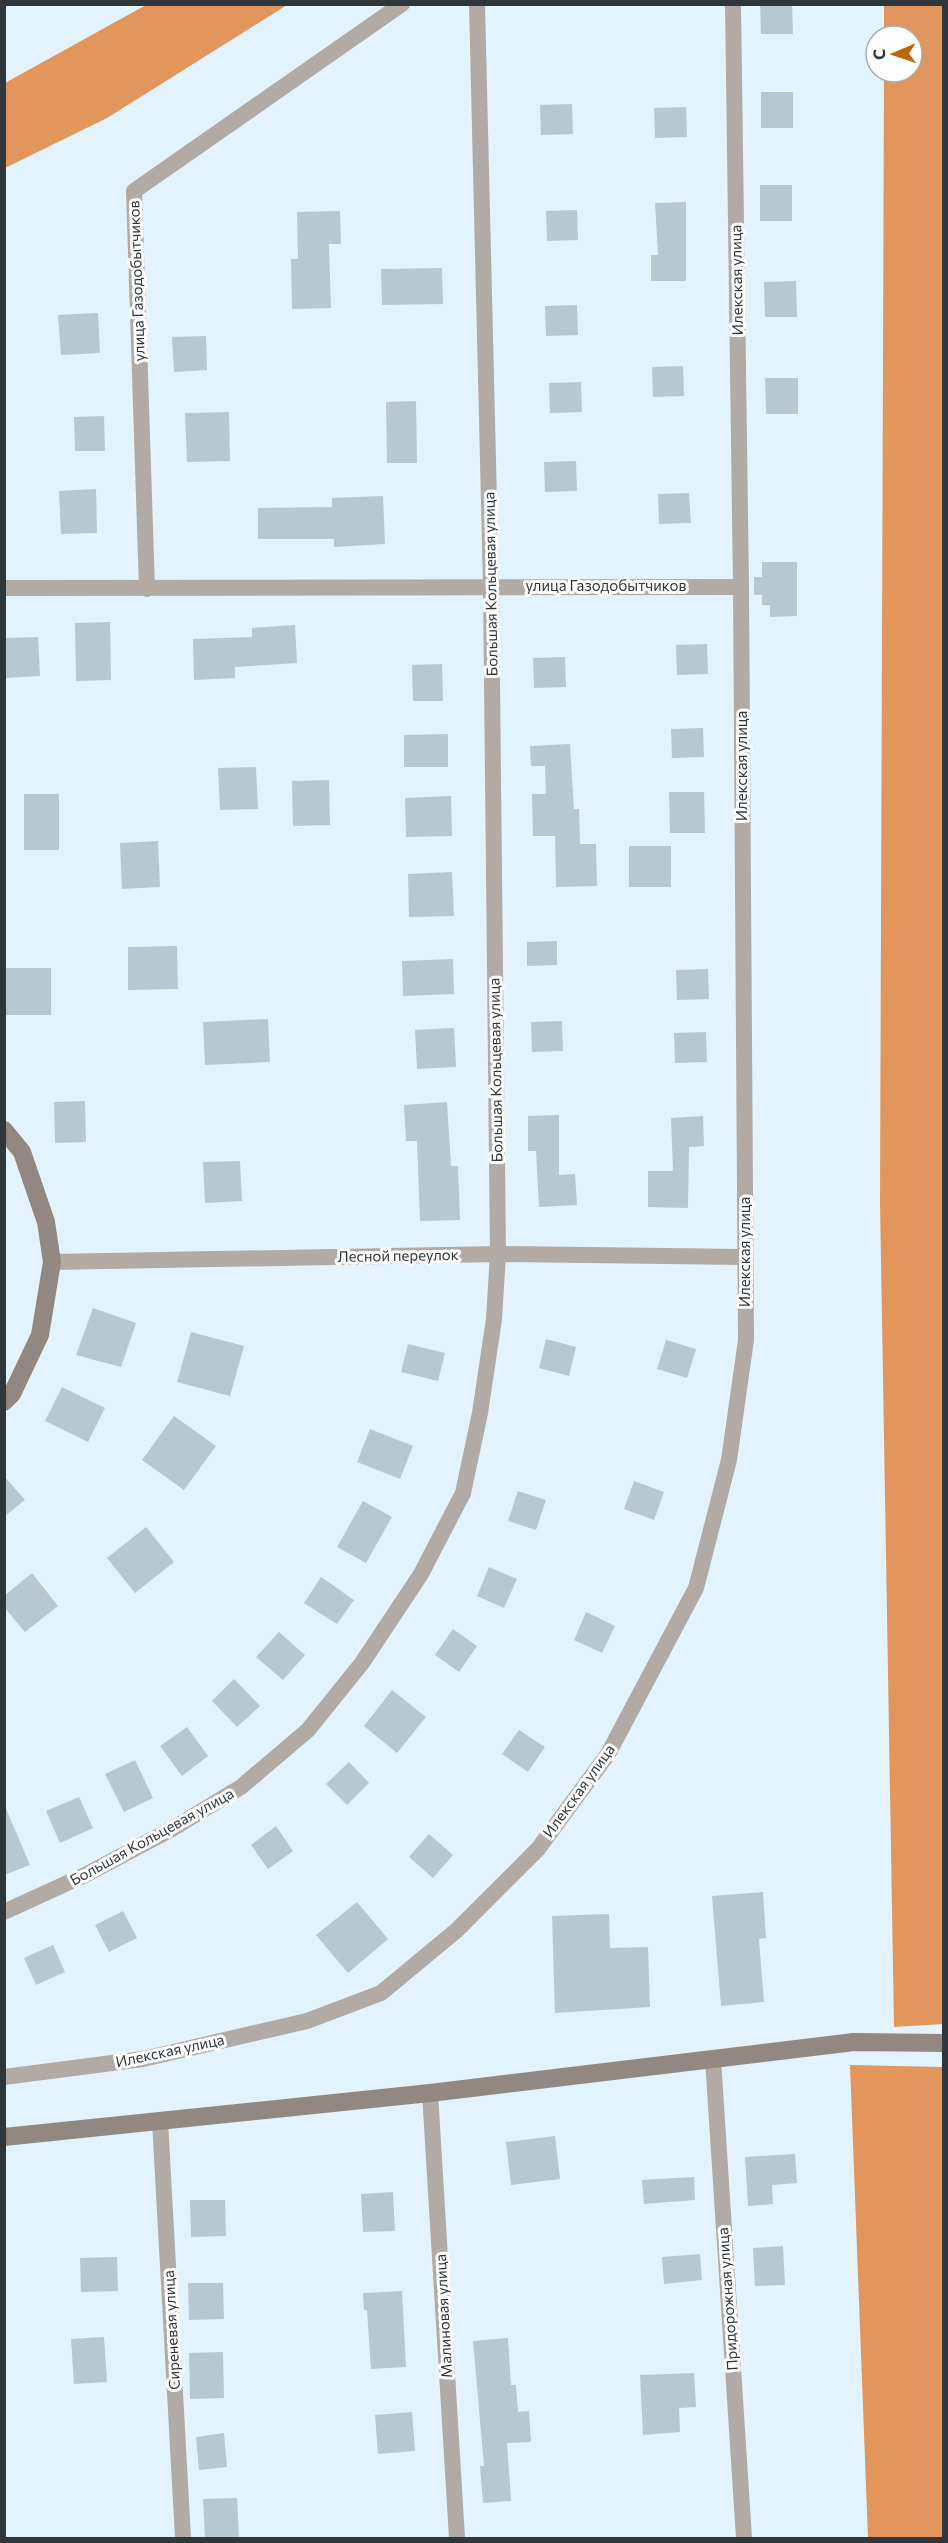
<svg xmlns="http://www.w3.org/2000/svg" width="948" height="2543" font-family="Commissioner,sans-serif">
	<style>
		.forest { fill: #e2965c }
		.building { fill: #b8c8d3 }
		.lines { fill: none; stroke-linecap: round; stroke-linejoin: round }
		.street { stroke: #b1aaa5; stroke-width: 16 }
		.secondary { stroke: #928881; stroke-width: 18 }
		.labels { text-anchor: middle; stroke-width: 6; stroke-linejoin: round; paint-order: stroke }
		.street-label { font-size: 15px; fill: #30373b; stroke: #fdfdfd }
	</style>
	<rect width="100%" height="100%" fill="#e2f3fe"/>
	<g class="forest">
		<path d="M943,4L944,2024L894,2027L880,1202L884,72H912V36H884V5Z"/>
		<path d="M146,5H287L107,118L5,168V83Z"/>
		<path d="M850,2065L943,2067V2538H868Z"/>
	</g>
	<g class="building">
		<path d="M760,4H792L793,34H761Z"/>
		<rect x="761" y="92" width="32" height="36"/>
		<path d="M572,104L573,134L541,135L540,105Z"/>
		<path d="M686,107L687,137L655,138L654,108Z"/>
		<rect x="760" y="185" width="32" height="36"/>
		<path d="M686,202V281H651V255H658L655,203Z"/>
		<path d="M577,210L578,240L547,241L546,211Z"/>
		<path d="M340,211L341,244H329L331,308L292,309L291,259H298L297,212Z"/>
		<path d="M442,268L443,304L382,305L381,269Z"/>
		<path d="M796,281L797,317H765L764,282Z"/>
		<path d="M577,305L578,335L546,336L545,306Z"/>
		<path d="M98,313L100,353L61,355L58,315Z"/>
		<path d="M206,336L207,370L174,372L172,337Z"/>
		<path d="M683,366L684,396L653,397L652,367Z"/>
		<path d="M765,378H798V414H766Z"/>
		<path d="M581,382L582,412L550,413L549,383Z"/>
		<path d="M416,401L417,463H387L386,402Z"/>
		<path d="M229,412L230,461L187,462L185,413Z"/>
		<path d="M104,416L105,451H75L74,417Z"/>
		<path d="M576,461L577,491L545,492L544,462Z"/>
		<path d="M96,489L97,533L61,534L59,491Z"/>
		<path d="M689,493L691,523L659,524L658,494Z"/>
		<path d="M383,496L385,544L334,547V539H258V508L332,507V498Z"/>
		<path d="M762,562H797V616L770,617V605H762V595H754V577H762Z"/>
		<path d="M110,622L111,680L76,681L75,623Z"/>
		<path d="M295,625L297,663L235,667V678L194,680L193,639L252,637V628Z"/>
		<path d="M38,637L40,676L6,678L4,638Z"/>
		<path d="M707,644L708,674L677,675L676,645Z"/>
		<path d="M565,657L566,687L534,688L533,658Z"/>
		<path d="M442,664L443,701H413L412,665Z"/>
		<path d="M703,728L704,757L672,758L671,729Z"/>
		<path d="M448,734V767H404V735Z"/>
		<path d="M570,744L574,809H579L580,844H596L597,886L556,887L555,836H533L532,794H546L545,766H531L530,746Z"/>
		<path d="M256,767L258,809L220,810L218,768Z"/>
		<path d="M329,780L330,825L293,826L292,781Z"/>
		<path d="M669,792H704L705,833H670Z"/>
		<rect x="24" y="794" width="35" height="56"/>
		<path d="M451,796L452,836L406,837L405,798Z"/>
		<path d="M158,841L160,887L122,889L120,843Z"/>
		<rect x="629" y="846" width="42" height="41"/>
		<path d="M452,872L454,916L409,917L408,874Z"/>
		<path d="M557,941V965L527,966V942Z"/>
		<path d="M177,946L178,989L128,990V947Z"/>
		<path d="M453,959L454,994L403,996L402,961Z"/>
		<rect x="4" y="968" width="47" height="47"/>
		<path d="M708,969L709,999L677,1000L676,970Z"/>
		<path d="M268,1019L270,1062L205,1065L203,1022Z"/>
		<path d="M562,1021L563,1051L532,1052L531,1022Z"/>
		<path d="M454,1028L456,1067L417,1069L415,1030Z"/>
		<path d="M706,1032L707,1062L675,1063L674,1033Z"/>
		<path d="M85,1101L86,1142L55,1143L54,1102Z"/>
		<path d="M447,1102L451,1166H458L460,1220L420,1221L417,1141H406L404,1105Z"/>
		<path d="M559,1115V1175L575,1174L577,1205L539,1207L536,1151H528V1116Z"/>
		<path d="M703,1116L704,1146L689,1147L688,1208L648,1207V1171H673L671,1118Z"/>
		<path d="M240,1161L242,1201L205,1203L203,1162Z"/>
		<path d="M93,1308L136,1323L121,1367L76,1355Z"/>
		<path d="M191,1332L244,1346L230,1396L177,1382Z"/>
		<path d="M546,1339L576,1347L569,1376L539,1368Z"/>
		<path d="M666,1340L696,1349L687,1378L657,1369Z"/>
		<path d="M408,1344L445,1353L438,1381L401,1372Z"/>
		<path d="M62,1387L105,1408L88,1442L45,1421Z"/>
		<path d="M174,1416L216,1446L184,1490L142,1460Z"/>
		<path d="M370,1429L413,1446L400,1479L357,1462Z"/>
		<path d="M4,1476L25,1500L4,1517Z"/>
		<path d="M634,1481L664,1492L654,1520L624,1509Z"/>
		<path d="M518,1491L546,1500L536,1530L508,1521Z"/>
		<path d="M363,1501L392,1517L366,1563L337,1547Z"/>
		<path d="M146,1527L174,1562L135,1593L107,1558Z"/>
		<path d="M489,1567L517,1579L504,1608L477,1596Z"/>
		<path d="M32,1573L58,1606L25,1632L4,1607V1596Z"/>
		<path d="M321,1577L354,1600L337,1624L304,1603Z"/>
		<path d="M586,1612L615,1626L602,1653L574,1640Z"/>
		<path d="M453,1629L477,1646L459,1672L435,1655Z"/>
		<path d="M279,1632L305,1655L283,1680L256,1657Z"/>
		<path d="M234,1679L260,1706L237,1727L212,1701Z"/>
		<path d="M392,1690L426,1717L397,1753L364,1726Z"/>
		<path d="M187,1727L208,1756L182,1776L160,1746Z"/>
		<path d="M519,1730L545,1747L528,1772L502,1754Z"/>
		<path d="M135,1760L153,1798L124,1812L105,1774Z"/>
		<path d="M349,1762L369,1783L347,1805L326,1784Z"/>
		<path d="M79,1797L93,1828L60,1843L46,1811Z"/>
		<path d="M4,1804L30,1865L4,1875Z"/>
		<path d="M276,1826L293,1851L268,1869L251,1845Z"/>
		<path d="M429,1834L453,1855L433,1878L409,1857Z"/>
		<path d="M763,1892L766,1938L759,1939L764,2002L721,2006L712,1896Z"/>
		<path d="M357,1902L388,1939L348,1973L316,1935Z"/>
		<path d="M123,1911L137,1938L109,1952L95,1925Z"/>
		<path d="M609,1914L610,1948L648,1947L650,2007L555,2013L552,1916Z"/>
		<path d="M53,1945L65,1972L36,1985L24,1958Z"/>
		<path d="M555,2136L560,2179L511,2185L506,2142Z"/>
		<path d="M795,2154L797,2183L772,2185L773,2204L748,2206L745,2157Z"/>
		<path d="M694,2177L695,2200L644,2204L642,2180Z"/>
		<path d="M393,2192L395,2231L363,2232L361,2194Z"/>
		<path d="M190,2200H225L226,2236L191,2237Z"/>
		<path d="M783,2246L785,2285L755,2286L753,2248Z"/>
		<path d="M700,2254L702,2280L664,2284L662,2257Z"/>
		<path d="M117,2257L118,2291L81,2292L80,2258Z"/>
		<path d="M188,2283H223L224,2319L189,2320Z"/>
		<path d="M402,2291L406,2367L371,2369L367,2310H364L363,2293Z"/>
		<path d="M104,2337L107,2382L74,2384L71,2339Z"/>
		<path d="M508,2338L511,2385H516L518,2412L529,2411L531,2442L507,2443L511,2501L483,2503L480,2466H484L473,2341Z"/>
		<path d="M223,2352L224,2398L190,2399L189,2353Z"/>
		<path d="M694,2373L696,2407L679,2408L680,2432L643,2435L640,2375Z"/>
		<path d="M412,2412L415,2451L378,2454L375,2415Z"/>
		<path d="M224,2433L227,2467L199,2470L196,2437Z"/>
		<path d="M237,2498L239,2538H205L203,2499Z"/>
	</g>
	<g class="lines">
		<g class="street">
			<path d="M4,588L741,587"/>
			<path d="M147,589L134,191L402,4"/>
			<path d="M52,1262L498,1254L745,1257"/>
			<path d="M4,1912L87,1874L172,1829L241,1787L308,1730L362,1663L421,1574L463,1493L480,1413L494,1319L498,1254L491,586L477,4"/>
			<path d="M713,2059L744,2538"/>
			<path d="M4,2077L143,2059L307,2021L381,1993L457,1930L538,1849L608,1754L696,1588L729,1460L746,1340L741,587L733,4"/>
			<path d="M430,2093L457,2538"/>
			<path d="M160,2121L183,2538"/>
		</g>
		<g class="secondary">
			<path d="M4,1130L22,1152L46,1222L52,1262L40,1335L12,1394L4,1402"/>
			<path d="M4,2137L430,2093L854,2042L944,2043"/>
		</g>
	</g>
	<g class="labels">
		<g class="street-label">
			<text transform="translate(737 280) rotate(-91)" y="5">Илекская улица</text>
			<text transform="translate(137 281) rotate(-92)" y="5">улица Газодобытчиков</text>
			<text transform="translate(491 584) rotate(-91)" y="5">Большая Кольцевая улица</text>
			<text x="606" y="591">улица Газодобытчиков</text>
			<text transform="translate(742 766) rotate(-90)" y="5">Илекская улица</text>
			<text transform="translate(496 1070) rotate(-91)" y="5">Большая Кольцевая улица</text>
			<text transform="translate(745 1252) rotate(-90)" y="5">Илекская улица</text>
			<text transform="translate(398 1256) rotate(-1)" y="5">Лесной переулок</text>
			<text transform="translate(579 1791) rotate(-54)" y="5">Илекская улица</text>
			<text transform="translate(152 1837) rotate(-29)" y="5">Большая Кольцевая улица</text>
			<text transform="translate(170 2051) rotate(-12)" y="5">Илекская улица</text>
			<text transform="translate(728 2299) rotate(-94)" y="5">Придорожная улица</text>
			<text transform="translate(444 2316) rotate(-93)" y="5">Малиновая улица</text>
			<text transform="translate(172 2330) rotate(-93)" y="5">Сиреневая улица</text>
		</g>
	</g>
	<rect width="948" height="2543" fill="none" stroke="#30373b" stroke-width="12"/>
	<g transform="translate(894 54) rotate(268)"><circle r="28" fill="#fdfdfd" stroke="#abaeaf" stroke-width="1.5"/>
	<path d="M0-4.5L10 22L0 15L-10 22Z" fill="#bc6400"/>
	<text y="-9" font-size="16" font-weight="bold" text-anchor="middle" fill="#30373b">С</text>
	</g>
</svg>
